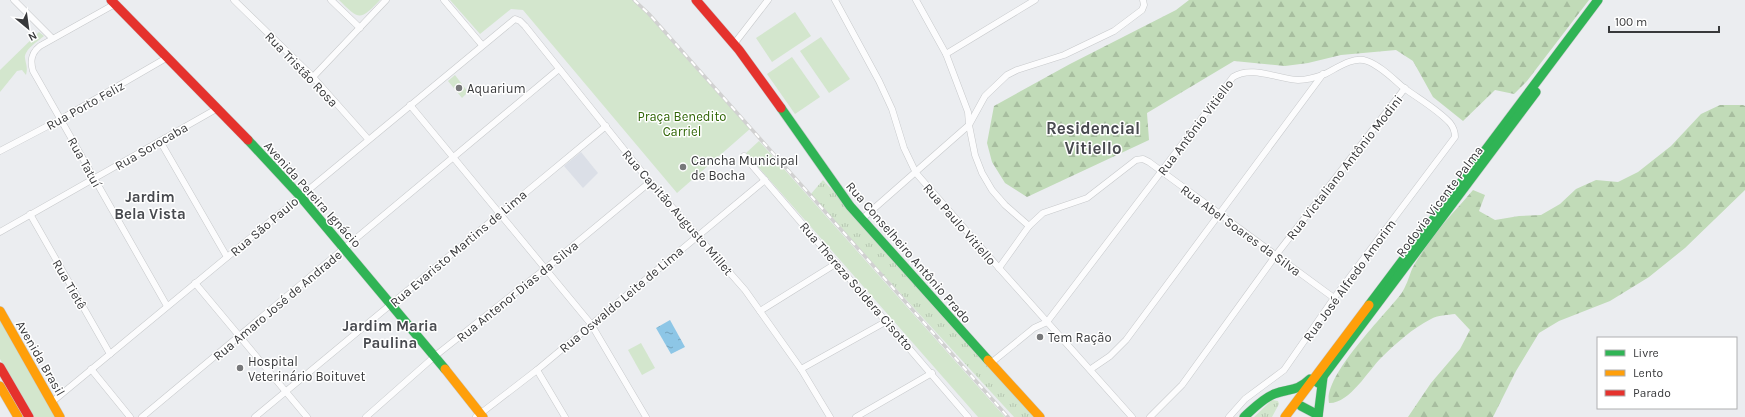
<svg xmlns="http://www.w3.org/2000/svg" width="1745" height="417" font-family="Karla,sans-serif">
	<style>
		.built { fill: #dbdfe7 }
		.grass { fill: url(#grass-tufts) }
		.forest { fill: url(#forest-firs) }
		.park { fill: #d3e6cd }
		.water { fill: url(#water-ripples) }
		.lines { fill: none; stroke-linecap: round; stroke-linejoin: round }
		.street-casing { stroke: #c7c9cb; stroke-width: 7 }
		.fast-casing { stroke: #c7c9cb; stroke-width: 10 }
		.slow-casing { stroke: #c7c9cb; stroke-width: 10 }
		.jam-casing { stroke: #c7c9cb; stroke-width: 10 }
		.street { stroke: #fcfcfd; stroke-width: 6 }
		.fast { stroke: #30b455; stroke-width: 9 }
		.slow { stroke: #ff9f0a; stroke-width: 9 }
		.jam { stroke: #e5322d; stroke-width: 9 }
		.rail-casing { stroke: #d1d1d1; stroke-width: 3.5 }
		.rail { stroke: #fff; stroke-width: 2; stroke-dasharray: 6; stroke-linecap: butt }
		.poi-dot { fill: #77787a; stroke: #fff; stroke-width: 1.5 }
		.labels { text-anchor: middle; stroke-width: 3; stroke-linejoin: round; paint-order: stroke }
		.street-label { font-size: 13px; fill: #38393b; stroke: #fff }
		.poi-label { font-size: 13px; fill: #38393b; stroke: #fff; text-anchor: start }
		.park-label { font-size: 13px; fill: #2f6505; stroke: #fff }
		.quarter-label { font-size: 15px; font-weight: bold; fill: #484a4f; stroke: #fff }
		.district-label { font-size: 17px; font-weight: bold; fill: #484a4f; stroke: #fff }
	</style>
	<defs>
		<pattern id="grass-tufts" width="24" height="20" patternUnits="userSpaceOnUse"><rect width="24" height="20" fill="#d3e6cd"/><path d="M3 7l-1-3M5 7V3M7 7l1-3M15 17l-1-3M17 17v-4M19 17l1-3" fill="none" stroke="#b6c6b1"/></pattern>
		<pattern id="forest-firs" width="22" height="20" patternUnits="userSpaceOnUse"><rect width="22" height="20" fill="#c1dbb8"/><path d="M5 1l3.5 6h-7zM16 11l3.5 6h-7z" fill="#a7bd9f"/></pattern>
		<pattern id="water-ripples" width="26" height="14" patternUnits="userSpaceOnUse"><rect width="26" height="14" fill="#8dc6e6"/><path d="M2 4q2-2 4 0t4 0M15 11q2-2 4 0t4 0" fill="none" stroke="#74a2bc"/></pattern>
	</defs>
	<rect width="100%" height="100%" fill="#ebedf0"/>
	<path class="built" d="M581,152L598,173L583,188L564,166Z"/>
	<g class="grass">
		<path d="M823,180L848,207L1036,417H1014L810,195Z"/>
		<path d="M1272,400L1278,401L1279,404L1272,417H1254Z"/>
	</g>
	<g class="forest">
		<path d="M1189,0H1589L1527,81L1514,94L1495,90L1463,121L1433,97L1413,61L1396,50L1341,55L1308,63L1285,66L1234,61L1147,113L1149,140L1027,197L1005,183L992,162L987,143L994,106L1070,64L1176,10Z"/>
		<path d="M1720,105H1743L1745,106V190L1685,248L1649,277L1610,301L1559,321L1539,333L1516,371L1493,417H1408L1431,383L1460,349L1470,330L1455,314C1448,315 1437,315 1431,319C1413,328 1395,344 1381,358C1368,371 1349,404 1329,403C1323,376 1384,316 1401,294C1406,287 1409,277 1412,269C1415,263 1419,257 1423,251C1437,229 1456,210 1473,190L1485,195L1479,211L1495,220L1519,216L1541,215L1560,204L1576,189L1596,180L1618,182L1638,172L1671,146L1701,114Z"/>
	</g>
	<g class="park">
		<path d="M339,0H380C360,21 359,20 339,0Z"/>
		<path d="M450,0H633L656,22L751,128L677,193L523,10L511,9L480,34Z"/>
		<path d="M795,12L811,36L772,62L756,38Z"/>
		<path d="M39,32L44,36C38,41 24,50 25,58C26,65 28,68 26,75L22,70L17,71L0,92V70Z"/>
		<path d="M821,37L850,79L829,93L800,51Z"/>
		<path d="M792,57L820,97L795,114L767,74Z"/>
		<path d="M455,75L468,92L462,98L448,81Z"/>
		<path d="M759,141L1005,417H978L746,153Z"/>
		<path d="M0,317L59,417H34L0,359Z"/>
		<path d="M641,343L655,368L642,375L628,350Z"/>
	</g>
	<path class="water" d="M670,320L685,347L671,354L656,328Z"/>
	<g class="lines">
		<g class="street-casing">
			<g id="street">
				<path d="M14,0L52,38"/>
				<path d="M234,0L313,77L368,139"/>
				<path d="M331,0L360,28"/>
				<path d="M444,0L482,45"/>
				<path d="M835,0L879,81L892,109L904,148L916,173L999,268L1132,417"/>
				<path d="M916,0L946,54L968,112L969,125L975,155L982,173L992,190L1005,205L1029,226"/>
				<path d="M115,4L40,46C31,53 30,61 33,71L167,306"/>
				<path d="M734,44L768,0"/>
				<path d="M946,54L1035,0"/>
				<path d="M313,77L386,0"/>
				<path d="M410,105L591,324L646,417"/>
				<path d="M160,141L227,257"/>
				<path d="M0,151L61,119L168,57"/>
				<path d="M744,156L968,417"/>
				<path d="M30,214L110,354"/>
				<path d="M862,219L969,125L985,96L1007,75L1017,70L1064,55L1114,31L1142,10L1144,5L1143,0"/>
				<path d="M0,232L218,108"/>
				<path d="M999,268L1029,226L1043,213L1087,198L1136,160L1143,159L1149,162L1334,298"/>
				<path d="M195,283L307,417"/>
				<path d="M760,311L837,263"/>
				<path d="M991,363L1034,328L1047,322L1233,77C1252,65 1277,79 1298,80C1307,80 1317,77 1325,74C1337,68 1353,56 1367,61C1381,66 1393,79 1404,88C1419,99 1437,109 1450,123C1454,128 1455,131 1455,137L1334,298L1284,370L1245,399L1229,417"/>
				<path d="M91,369L130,417"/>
				<path d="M801,369L887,321"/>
				<path d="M1091,369L1110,356L1126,340L1323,74"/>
				<path d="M537,370L565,417"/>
				<path d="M52,402L515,19L520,21L525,26L650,182L745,290L801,369L830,417"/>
				<path d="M142,417L559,69"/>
				<path d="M255,417L606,126"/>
				<path d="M366,417L435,356L545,269L650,182"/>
				<path d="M476,417L537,370L765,180"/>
				<path d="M856,417L932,373"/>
				<path d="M1150,417L1182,385L1276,255L1405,88"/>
			</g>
		</g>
		<g class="fast-casing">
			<g id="fast">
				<path d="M781,108L850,206L988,360"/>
				<path d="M248,140L300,196L445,369"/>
				<path d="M1369,305L1598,0"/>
				<path d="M1318,383L1536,92"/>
				<path d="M1301,406L1318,415"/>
				<path d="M1244,417C1253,409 1262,399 1274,394C1290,388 1296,392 1310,379"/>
				<path d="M1318,417L1323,377"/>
			</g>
		</g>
		<g class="slow-casing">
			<g id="slow">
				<path d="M0,311L60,417"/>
				<path d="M988,360L1040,417"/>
				<path d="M445,369L483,417"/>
				<path d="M0,386L18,417"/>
				<path d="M1285,417L1369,305"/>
			</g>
		</g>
		<g class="jam-casing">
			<g id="jam">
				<path d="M111,0L248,140"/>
				<path d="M696,0L739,50L781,108"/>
				<path d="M0,367L29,417"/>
			</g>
		</g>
		<use href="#street" class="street"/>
		<use href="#fast" class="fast"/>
		<use href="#slow" class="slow"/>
		<use href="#jam" class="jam"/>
		<g class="rail-casing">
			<path id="rail" d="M634,0L649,14L1008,417"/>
		</g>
		<use href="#rail" class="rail"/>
	</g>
	<g class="poi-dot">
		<circle cx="459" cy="88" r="4"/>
		<circle cx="683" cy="167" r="4"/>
		<circle cx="1040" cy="337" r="4"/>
		<circle cx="240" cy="368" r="4"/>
	</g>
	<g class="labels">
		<g class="street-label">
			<text transform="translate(302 69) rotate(46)" y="5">Rua Tristão Rosa</text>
			<text transform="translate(85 105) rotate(-29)" y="5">Rua Porto Feliz</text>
			<text transform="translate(1195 127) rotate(-53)" y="5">Rua Antônio Vitiello</text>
			<text transform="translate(151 146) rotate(-30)" y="5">Rua Sorocaba</text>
			<text transform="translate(85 162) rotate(61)" y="5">Rua Tatuí</text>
			<text transform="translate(1344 167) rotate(-52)" y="5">Rua Victaliano Antônio Modini</text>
			<text transform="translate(313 194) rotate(48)" y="5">Avenida Pereira Ignácio</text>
			<text transform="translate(1439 201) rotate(-53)" y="5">Rodovia Vicente Palma</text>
			<text transform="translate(678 212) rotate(49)" y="5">Rua Capitão Augusto Millet</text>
			<text transform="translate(960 224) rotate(49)" y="5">Rua Paulo Vitiello</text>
			<text transform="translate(264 226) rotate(-40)" y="5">Rua São Paulo</text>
			<text transform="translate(1241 230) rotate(36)" y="5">Rua Abel Soares da Silva</text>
			<text transform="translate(458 248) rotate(-40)" y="5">Rua Evaristo Martins de Lima</text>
			<text transform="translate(909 252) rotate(49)" y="5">Rua Conselheiro Antônio Prado</text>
			<text transform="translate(1349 280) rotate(-54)" y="5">Rua José Alfredo Amorim</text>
			<text transform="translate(70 284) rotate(60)" y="5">Rua Tietê</text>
			<text transform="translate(857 286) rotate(49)" y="5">Rua Thereza Soldera Cisotto</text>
			<text transform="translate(517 291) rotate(-39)" y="5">Rua Antenor Dias da Silva</text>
			<text transform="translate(621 299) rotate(-40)" y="5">Rua Oswaldo Leite de Lima</text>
			<text transform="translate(277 305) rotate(-40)" y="5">Rua Amaro José de Andrade</text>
			<text transform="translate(41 358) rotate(60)" y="5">Avenida Brasil</text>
		</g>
		<g class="poi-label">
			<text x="467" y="93">Aquarium</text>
			<text x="691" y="165">Cancha Municipal<tspan x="691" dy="15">de Bocha</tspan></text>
			<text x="1048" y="342">Tem Ração</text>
			<text x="248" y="366">Hospital<tspan x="248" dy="15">Veterinário Boituvet</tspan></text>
		</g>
		<g class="park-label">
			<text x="682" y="121">Praça Benedito<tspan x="682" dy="15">Carriel</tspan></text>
		</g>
		<g class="quarter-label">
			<text x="150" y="202">Jardim<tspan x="150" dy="17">Bela Vista</tspan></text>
			<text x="390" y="331">Jardim Maria<tspan x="390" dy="17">Paulina</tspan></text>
		</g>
		<g class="district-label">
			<text x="1093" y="134">Residencial<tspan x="1093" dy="20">Vitiello</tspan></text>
		</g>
	</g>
	<rect x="1597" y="337" width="140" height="72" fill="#ffffff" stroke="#afb0b1"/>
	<rect x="1605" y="350" width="20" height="6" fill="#30b455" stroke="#afb0b1"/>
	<text x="1633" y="357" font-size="12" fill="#38393b">Livre</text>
	<rect x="1605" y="370" width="20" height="6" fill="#ff9f0a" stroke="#afb0b1"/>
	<text x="1633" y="377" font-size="12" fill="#38393b">Lento</text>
	<rect x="1605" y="390" width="20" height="6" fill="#e5322d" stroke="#afb0b1"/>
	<text x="1633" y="397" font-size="12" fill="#38393b">Parado</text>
	<g transform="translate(28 28) rotate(151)" stroke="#ffffff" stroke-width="3" paint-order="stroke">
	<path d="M0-3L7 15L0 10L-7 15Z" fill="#38393b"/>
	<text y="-6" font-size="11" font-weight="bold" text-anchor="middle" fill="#38393b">N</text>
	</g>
	<path d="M1609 26v6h110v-6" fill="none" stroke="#38393b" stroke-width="2"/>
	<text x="1615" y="26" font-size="12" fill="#38393b" stroke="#ffffff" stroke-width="3" paint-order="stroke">100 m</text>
</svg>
